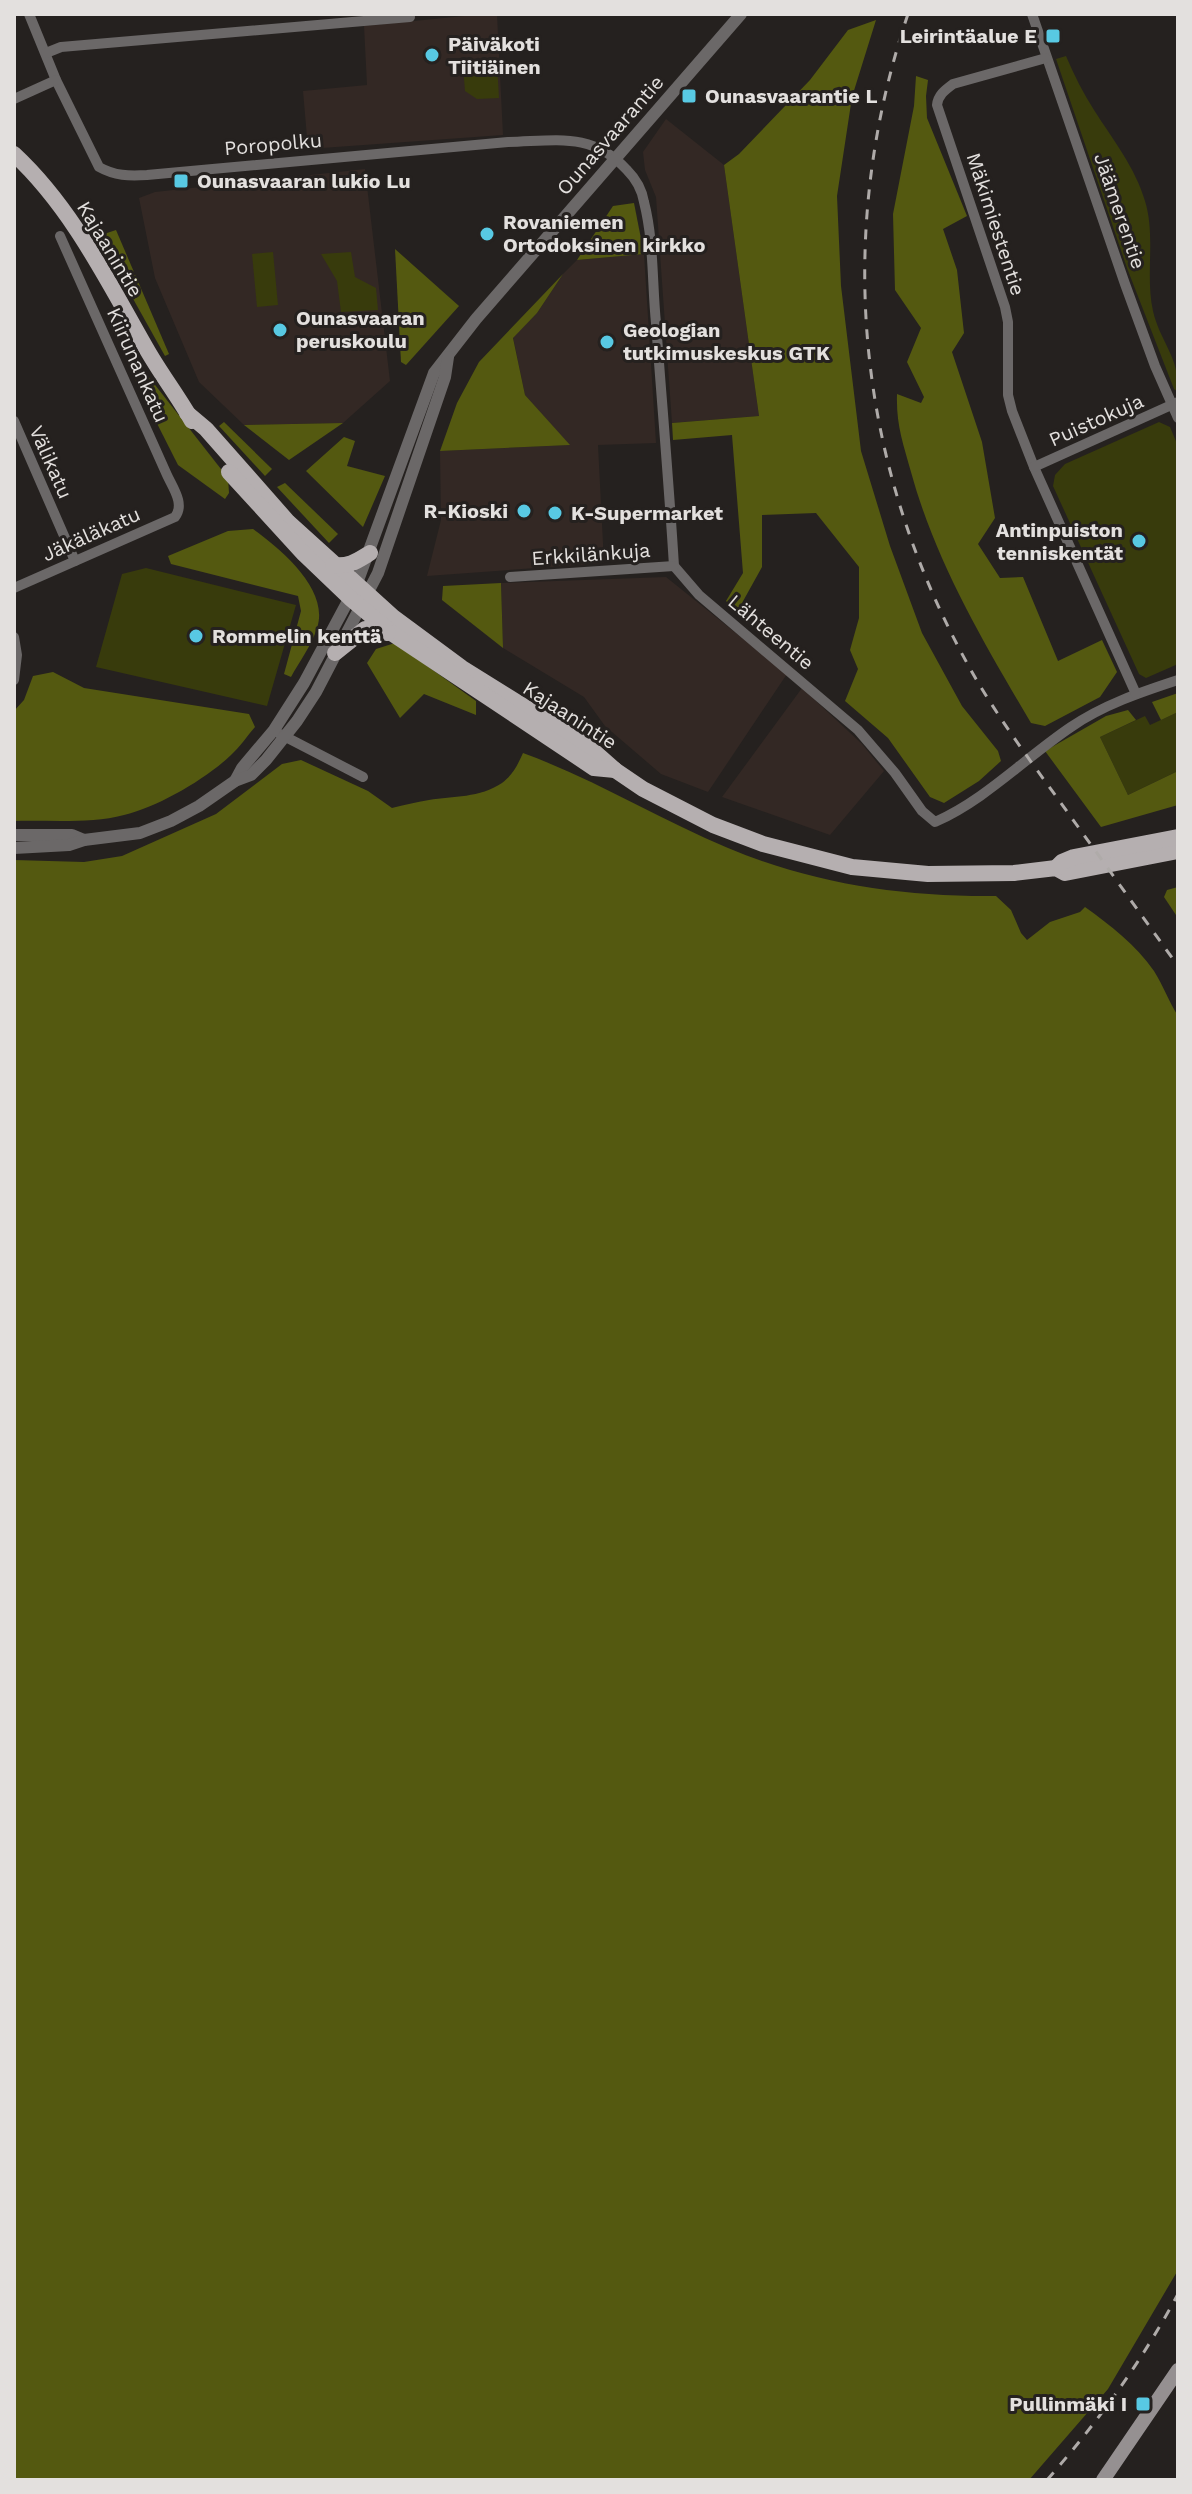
<svg xmlns="http://www.w3.org/2000/svg" width="1192" height="2494" font-family="'Work Sans',sans-serif">
	<style>
		.built { fill: #332824 }
		.green { fill: #383b0c }
		.forest { fill: #545910 }
		.lines { fill: none; stroke-linecap: round; stroke-linejoin: round }
		.minor { stroke: #6b6868; stroke-width: 10 }
		.tertiary { stroke: #6b6868; stroke-width: 12 }
		.secondary { stroke: #959091; stroke-width: 14 }
		.primary { stroke: #b5afb0; stroke-width: 16 }
		.rail { stroke: #afaba9; stroke-width: 3; stroke-dasharray: 10 10; stroke-linecap: butt }
		.poi-dot { fill: #58c9e3; stroke: #25211f; stroke-width: 3 }
		.labels { text-anchor: middle; stroke-width: 6; stroke-linejoin: round; paint-order: stroke }
		.poi-label { font-size: 20px; font-weight: bold; fill: #e3e0de; stroke: #25211f; text-anchor: start }
		.street-label { font-size: 20px; fill: #e3e0de; stroke: #25211f }
	</style>
	<rect width="100%" height="100%" fill="#25211f"/>
	<g class="built">
		<path d="M484,14H497L503,135L308,149L303,91L367,85L364,26Z"/>
		<path d="M666,119L724,165L759,416L672,423L656,197L645,170L643,152Z"/>
		<path d="M365,169L390,381L343,423L244,425L199,382L155,278L139,198L155,192Z"/>
		<path d="M644,254L656,443L598,445L604,563L427,576L441,520L440,451L569,445L525,395L513,337L537,313L563,274L577,260Z"/>
		<path d="M666,577L787,674L708,792L661,774L605,726L584,697L503,648L501,583Z"/>
		<path d="M802,688L862,744L884,771L830,835L722,797Z"/>
	</g>
	<g class="green">
		<path d="M1066,56C1074,75 1083,93 1094,110C1113,140 1135,167 1145,201C1156,237 1145,274 1153,311C1160,342 1181,359 1177,391L1174,389L1127,268L1056,59Z"/>
		<path d="M497,63L499,98L477,99L465,91L463,66Z"/>
		<path d="M273,252L278,305L257,307L252,254Z"/>
		<path d="M351,252L355,277L376,288L378,310L341,312L337,281L321,254Z"/>
		<path d="M1159,422L1170,427L1178,446V664L1146,678L1139,674L1053,486L1055,475L1065,464Z"/>
		<path d="M146,568L296,605L267,706L96,667L122,574Z"/>
		<path d="M1178,712V771L1128,795L1100,737L1145,716L1150,725Z"/>
	</g>
	<g class="forest">
		<path d="M876,20L852,97L837,196L841,286L861,451L890,546L922,633L962,706L998,751L1001,761L979,781L944,803L930,797L888,738L845,701L858,669L850,650L859,618V567L816,513L762,515V567L737,612L726,601L743,573L732,435L673,440L672,423L759,416L724,165L739,154L810,80L848,30Z"/>
		<path d="M916,76L928,80L926,96L927,118L967,216L943,229L957,270L964,333L952,352L982,442L995,518L978,544L1000,578L1023,577L1058,661L1102,640L1117,672L1100,697L1045,726L1031,723C984,643 936,563 911,472C903,443 896,425 897,394L921,403L924,397L907,362L921,328L895,290L893,214L914,106Z"/>
		<path d="M634,203L644,254L577,260L613,206Z"/>
		<path d="M116,230L169,354L165,356L98,236Z"/>
		<path d="M395,249L459,306L406,365L401,362Z"/>
		<path d="M563,274L537,313L513,338L525,395L570,445L440,451L457,403L479,362Z"/>
		<path d="M141,367L228,478L229,493L225,499L178,465L130,370Z"/>
		<path d="M224,422L272,469L265,476L219,426Z"/>
		<path d="M343,423L289,460L244,425Z"/>
		<path d="M344,437L355,441L347,466L385,476L363,527L306,471Z"/>
		<path d="M285,483L338,534L329,543L277,487Z"/>
		<path d="M253,529C281,549 330,590 317,628C312,645 299,662 291,677L284,674L301,611L298,596L171,564L168,556L228,531Z"/>
		<path d="M501,583L503,648L442,600L443,586Z"/>
		<path d="M395,643L476,701V715L424,694L400,718L367,663L376,649Z"/>
		<path d="M53,672L84,688L249,714L255,727C247,736 240,747 231,755C206,779 158,807 124,815C90,824 50,820 14,821V711L24,700L33,676Z"/>
		<path d="M1178,693V712L1161,720L1152,702Z"/>
		<path d="M1128,710L1136,720L1100,737L1128,795L1178,771V805L1101,827L1045,751L1106,716Z"/>
		<path d="M523,753C594,779 659,819 728,848C814,884 904,897 996,896L1011,910L1021,933L1027,940L1050,922L1080,912L1085,907C1110,925 1136,945 1154,971C1163,985 1169,1002 1178,1016V2270L1108,2389L1029,2480H14V860L84,862L122,856L216,814L282,764L301,760L368,791L392,808C404,805 416,802 429,800C453,796 480,798 502,783C513,775 518,764 523,753Z"/>
		<path d="M1178,887V918L1164,897L1167,890Z"/>
	</g>
	<g class="lines">
		<g class="minor">
			<path d="M29,14L56,80L99,167C115,176 129,176 147,175L508,142C555,141 592,131 627,170C635,178 642,190 644,202C654,241 652,283 656,323C662,404 669,485 674,566L699,595L858,730L895,773L922,811L935,822C985,800 1025,758 1071,727C1103,705 1141,692 1178,680"/>
			<path d="M1032,14L1125,284L1155,366L1178,418"/>
			<path d="M46,53L61,47L410,17"/>
			<path d="M1046,58L953,84C945,90 938,95 937,105L1005,307L1008,322V395L1012,411L1034,467L1136,694"/>
			<path d="M14,99L56,80"/>
			<path d="M14,421L75,561"/>
			<path d="M1034,467L1178,402"/>
			<path d="M510,577L674,566"/>
			<path d="M14,588L175,517C185,504 173,488 167,475L60,236"/>
			<path d="M14,637L17,655L14,680"/>
			<path d="M280,734L363,777"/>
		</g>
		<g class="tertiary">
			<path d="M235,781L242,768L274,730L304,683L356,586L434,373L476,319L741,14"/>
			<path d="M14,835H72L84,840"/>
			<path d="M14,848L69,845L84,840L140,833L171,821L199,806L235,781L251,775L266,760L297,721L316,692L378,573L445,377L448,357"/>
		</g>
		<path class="secondary" d="M1103,2480L1178,2370"/>
		<g class="primary">
			<path d="M14,154C72,208 107,280 146,348C160,373 178,396 192,421"/>
			<path d="M187,413L206,429L288,522L393,617L462,668L589,747L615,770L643,789L713,825L763,844L852,867L928,874L1014,873L1056,868L1065,873L1178,851"/>
			<path d="M229,472L304,554L350,598L393,634L594,768L615,770"/>
			<path d="M333,565C349,567 357,561 370,553"/>
			<path d="M335,653L365,629L388,633"/>
			<path d="M1056,868L1062,862L1074,857L1178,837"/>
		</g>
		<g class="rail">
			<path d="M908,14C832,240 857,473 976,679C1006,730 1042,776 1076,824C1110,871 1144,919 1178,966"/>
			<path d="M1047,2480C1098,2422 1142,2361 1178,2294"/>
		</g>
	</g>
	<g class="poi-dot">
		<rect x="1045" y="28" width="16" height="16" rx="4"/>
		<circle cx="432" cy="55" r="8"/>
		<rect x="681" y="88" width="16" height="16" rx="4"/>
		<rect x="173" y="173" width="16" height="16" rx="4"/>
		<circle cx="487" cy="234" r="8"/>
		<circle cx="280" cy="330" r="8"/>
		<circle cx="607" cy="342" r="8"/>
		<circle cx="524" cy="511" r="8"/>
		<circle cx="555" cy="513" r="8"/>
		<circle cx="1139" cy="541" r="8"/>
		<circle cx="196" cy="636" r="8"/>
		<rect x="1135" y="2396" width="16" height="16" rx="4"/>
	</g>
	<g class="labels">
		<g class="poi-label">
			<text x="1037" y="43" text-anchor="end">Leirintäalue E</text>
			<text x="448" y="51">Päiväkoti<tspan x="448" dy="23">Tiitiäinen</tspan></text>
			<text x="705" y="103">Ounasvaarantie L</text>
			<text x="197" y="188">Ounasvaaran lukio Lu</text>
			<text x="503" y="229">Rovaniemen<tspan x="503" dy="23">Ortodoksinen kirkko</tspan></text>
			<text x="296" y="325">Ounasvaaran<tspan x="296" dy="23">peruskoulu</tspan></text>
			<text x="623" y="337">Geologian<tspan x="623" dy="23">tutkimuskeskus GTK</tspan></text>
			<text x="508" y="518" text-anchor="end">R-Kioski</text>
			<text x="571" y="520">K-Supermarket</text>
			<text x="1123" y="537" text-anchor="end">Antinpuiston<tspan x="1123" dy="23">tenniskentät</tspan></text>
			<text x="212" y="643">Rommelin kenttä</text>
			<text x="1127" y="2411" text-anchor="end">Pullinmäki I</text>
		</g>
		<g class="street-label">
			<text transform="translate(610 135) rotate(-49)" y="7">Ounasvaarantie</text>
			<text transform="translate(273 144) rotate(-5)" y="7">Poropolku</text>
			<text transform="translate(1120 211) rotate(71)" y="7">Jäämerentie</text>
			<text transform="translate(996 224) rotate(72)" y="7">Mäkimiestentie</text>
			<text transform="translate(110 249) rotate(59)" y="7">Kajaanintie</text>
			<text transform="translate(138 365) rotate(66)" y="7">Kiirunankatu</text>
			<text transform="translate(1096 420) rotate(-24)" y="7">Puistokuja</text>
			<text transform="translate(51 462) rotate(66)" y="7">Välikatu</text>
			<text transform="translate(91 534) rotate(-24)" y="7">Jäkäläkatu</text>
			<text transform="translate(591 554) rotate(-4)" y="7">Erkkilänkuja</text>
			<text transform="translate(771 632) rotate(40)" y="7">Lähteentie</text>
			<text transform="translate(570 715) rotate(33)" y="7">Kajaanintie</text>
		</g>
	</g>
	<rect width="1192" height="2494" fill="none" stroke="#e3e0de" stroke-width="32"/>
</svg>
